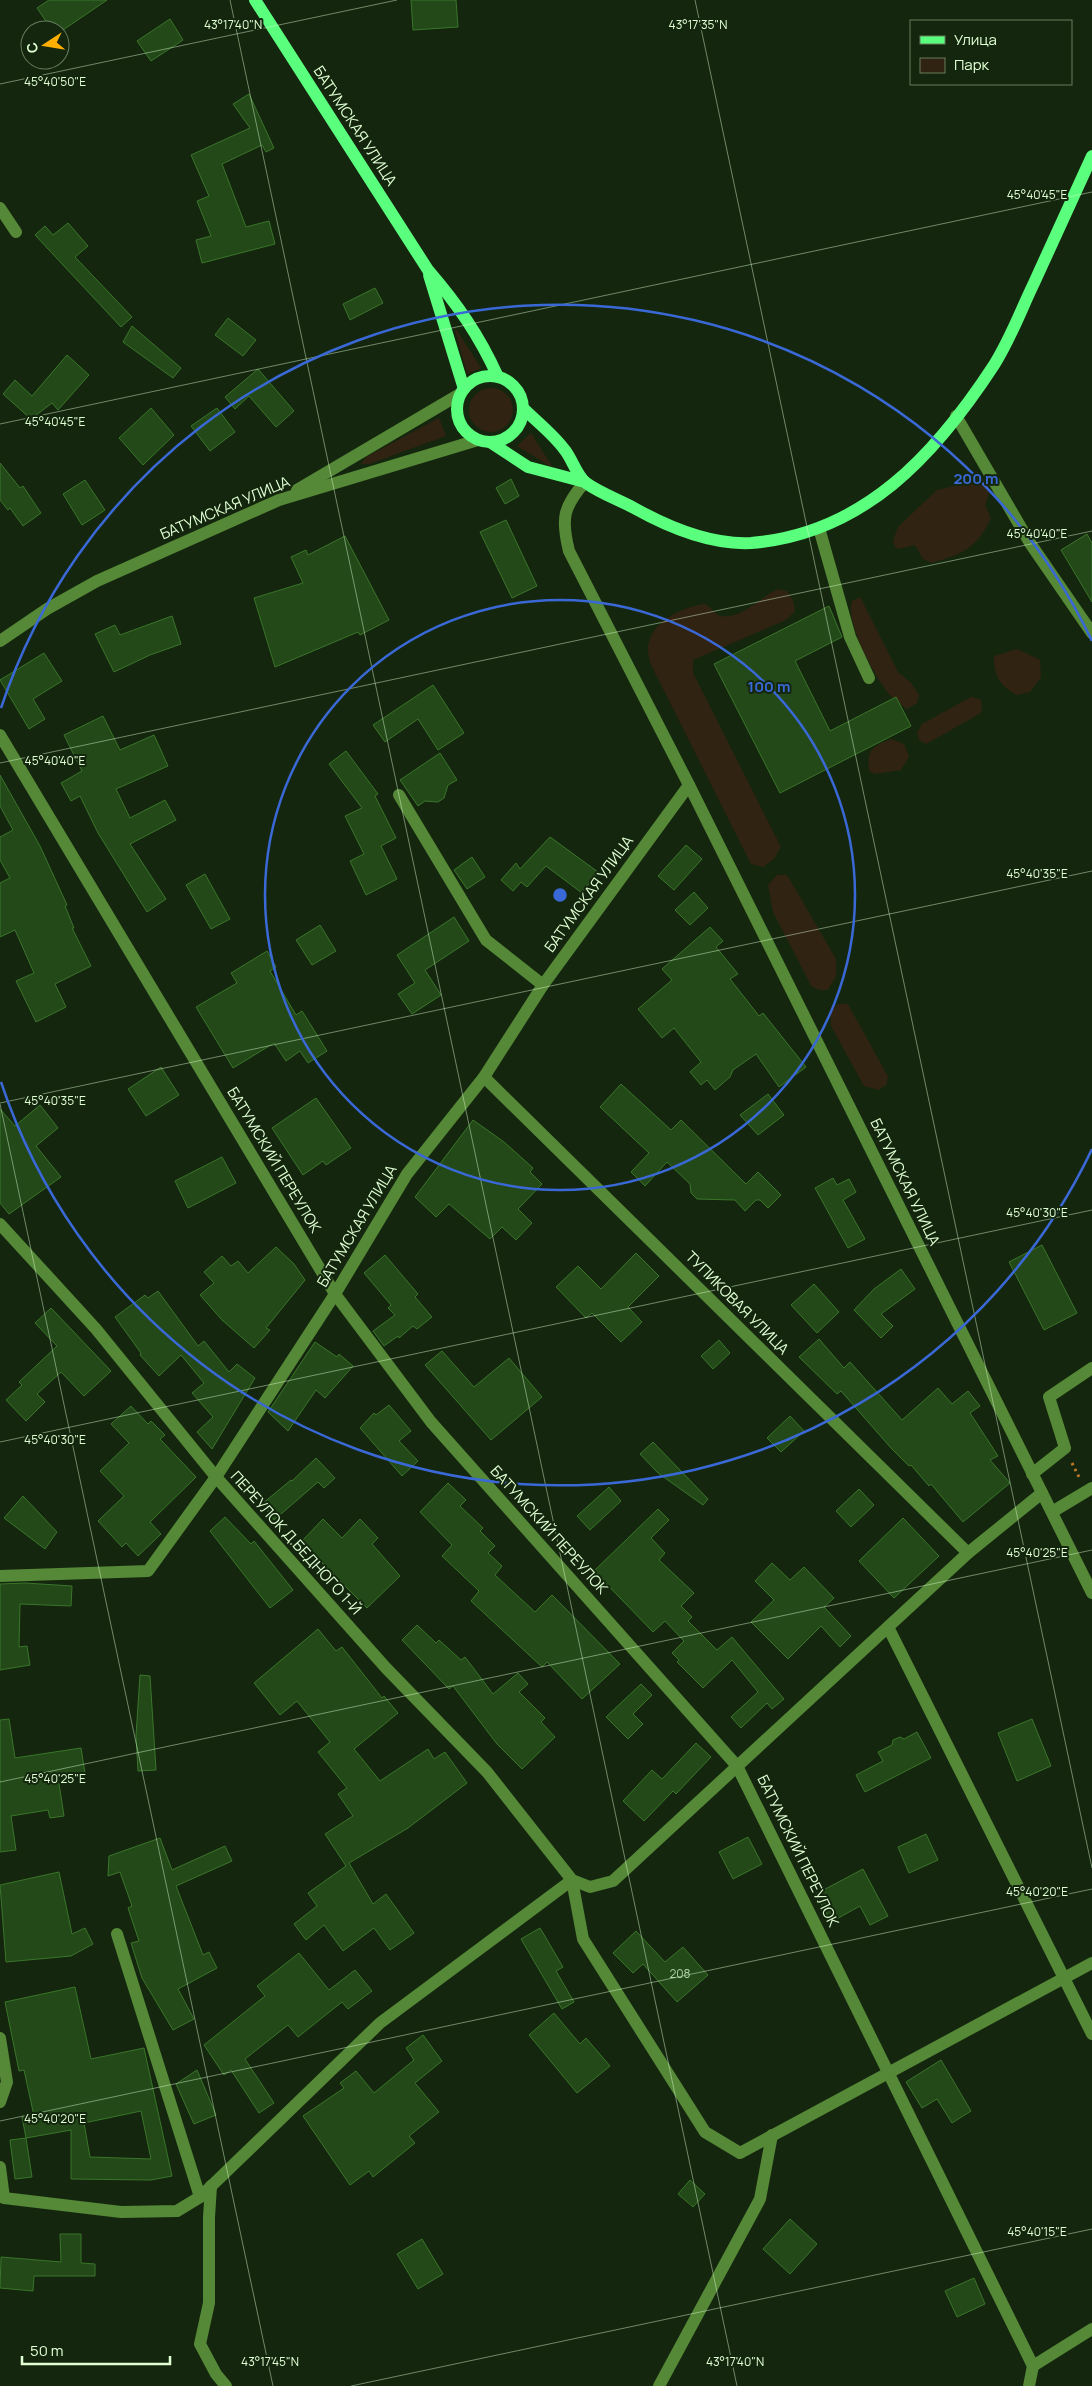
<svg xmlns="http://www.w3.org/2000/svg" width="1092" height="2386" font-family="Manrope,sans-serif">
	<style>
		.green { fill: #312311 }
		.building { fill: #234919; stroke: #3a752a; fill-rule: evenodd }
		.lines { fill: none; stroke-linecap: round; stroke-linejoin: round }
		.path { stroke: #bd772a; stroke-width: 3; stroke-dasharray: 2.5 4; stroke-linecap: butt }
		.minor { stroke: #558837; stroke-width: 12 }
		.major { stroke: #5bff7e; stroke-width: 12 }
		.ticks { fill: none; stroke: #e1ffd4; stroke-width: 1; stroke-opacity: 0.45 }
		.ring { fill: none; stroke: #3a69d7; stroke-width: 2.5 }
		.labels { text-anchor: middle; stroke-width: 4; stroke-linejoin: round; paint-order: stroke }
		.number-label { font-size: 12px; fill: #b2d2a5 }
		.street-label { font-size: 15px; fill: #e1ffd4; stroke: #14270e }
		.ticks-label { font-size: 12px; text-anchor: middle; fill: #e1ffd4; stroke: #14270e; stroke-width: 4; stroke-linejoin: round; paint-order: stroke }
		.centre { fill: #3a69d7; stroke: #14270e; stroke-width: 2.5 }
		.ring-label { font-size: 15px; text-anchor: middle; font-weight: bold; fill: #3a69d7; stroke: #14270e; stroke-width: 4; stroke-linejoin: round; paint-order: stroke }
	</style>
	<rect width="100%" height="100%" fill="#14270e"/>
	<g class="green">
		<path d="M454,326L481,368L467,374Z"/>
		<circle cx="491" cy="410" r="22"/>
		<path d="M439,418L446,436L369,464H361L366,457Z"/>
		<path d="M531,433L553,468L517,446Z"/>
		<path d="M980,480H984C993,488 988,495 985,505L991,518C976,549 964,553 932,563L923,559L915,545L898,549L895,547L893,541L898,527L937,490Z"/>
		<path d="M778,589L787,591L793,600L795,611L786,620L693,660V673L781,847L774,859L763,867L751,864L650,663C649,658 648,653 648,648C650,621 684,606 706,604C710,607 714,613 718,615C737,623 763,595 778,589Z"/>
		<path d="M860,597L898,672L911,683L919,695L917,703L907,709C902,705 894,700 889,694C875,677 845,622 852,601Z"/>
		<path d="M1017,649L1040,660L1041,677L1030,692L1017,695C999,686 994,675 994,656Z"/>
		<path d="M971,697L980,699L982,706L981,713L926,744L919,740L917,733L922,724Z"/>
		<path d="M891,739L904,744L909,757L901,770L875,774L869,771C867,749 872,747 891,739Z"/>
		<path d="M777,875H787L836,959V976L828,990H820L812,987L773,912L768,885Z"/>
		<path d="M838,1004H848L888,1077L886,1085L879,1090L864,1086L831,1026V1010Z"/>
	</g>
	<g class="building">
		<path d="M49,0H107L63,30H52L37,8Z"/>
		<path d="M411,0H456L458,27L413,30Z"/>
		<path d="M170,19L183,40L151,61L137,41Z"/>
		<path d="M249,94L274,148L266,152L262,145L222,164L246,227L269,221L275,244L202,263L196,240L211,236L197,201L209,196L191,155L250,128L233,104Z"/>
		<path d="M68,223L88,246L75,257L132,317L121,327L35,235L45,226L53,235Z"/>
		<path d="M375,288L383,303L350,320L343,304Z"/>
		<path d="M228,318L256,340L243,356L215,335Z"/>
		<path d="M132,326L181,368L173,378L123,342Z"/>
		<path d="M67,355L89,375L58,410L52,403L31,419L3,394L15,380L32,396Z"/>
		<path d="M258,369L294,411L276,427L249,396L235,409L225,397Z"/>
		<path d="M151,408L174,435L143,465L119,438Z"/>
		<path d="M217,408L235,432L210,451L191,426Z"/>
		<path d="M0,463L20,488L23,486L41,513L23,526L10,508L8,510L0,500Z"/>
		<path d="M511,479L519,496L505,504L496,488Z"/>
		<path d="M85,480L105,510L82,525L63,494Z"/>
		<path d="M506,520L537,586L512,598L480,532Z"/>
		<path d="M1087,534L1092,543V602L1061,550Z"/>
		<path d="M345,536L389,620L360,635L358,632L275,667L254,598L303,583L291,557L306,550L308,555Z"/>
		<path d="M829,606L842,637L795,661L830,731L896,697L911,726L780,793L714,664Z"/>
		<path d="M172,616L181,644L150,655L114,672L95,634L115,625L120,635Z"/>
		<path d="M44,653L62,681L33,699L45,719L29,729L0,680Z"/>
		<path d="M433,685L464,733L438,750L418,719L385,742L373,725Z"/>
		<path d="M103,716L120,750L154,735L168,766L116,789L130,818L165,800L176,820L130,844L166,899L147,912L98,833L80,796L71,801L61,783L82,771L64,735Z"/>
		<path d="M346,751L378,794L375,796L396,838L381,846L397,879L366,895L350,861L364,854L345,816L362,808L329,764Z"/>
		<path d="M440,753L457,780L448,785L444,798L438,802L425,801L418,806L400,780Z"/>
		<path d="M0,775L40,846L67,905L65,906L74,928H72L91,966L55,984L66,1007L36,1022L16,981L34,973L15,930L0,937V883L10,878L0,860V837L13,830L0,806Z"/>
		<path d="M550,837L598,872L582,893L546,866L527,887L521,882L513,891L501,880L516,863L520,869Z"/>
		<path d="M686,845L702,859L674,890L658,876Z"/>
		<path d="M472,857L485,877L467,889L454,870Z"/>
		<path d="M205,874L230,919L211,929L186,885Z"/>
		<path d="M694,892L708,908L690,925L675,910Z"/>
		<path d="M454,917L469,941L425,970L441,995L412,1014L398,994L415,983L397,955Z"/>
		<path d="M320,925L336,951L312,965L296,940Z"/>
		<path d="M710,927L723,941L716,947L738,974L730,979L759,1016L763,1013L806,1067L779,1087L756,1054L733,1070L730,1077L715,1090L707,1080L701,1085L690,1072L701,1062L674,1028L662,1038L638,1009L672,980L662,969Z"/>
		<path d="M267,951L276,967L270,971L296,1015L302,1011L327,1051L308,1063L300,1051L286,1061L274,1043L233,1068L196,1007L237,983L231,973Z"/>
		<path d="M161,1067L179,1095L146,1116L128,1089Z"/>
		<path d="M621,1084L671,1130L681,1120L746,1184L758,1172L781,1195L768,1208L760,1200H756L745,1211L735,1200L697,1199L691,1193L690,1184L667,1162L645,1186L631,1172L649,1153L600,1107Z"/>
		<path d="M768,1094L784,1115L758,1135L740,1115Z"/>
		<path d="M316,1098L351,1148L326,1165L323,1161L303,1175L272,1128Z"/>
		<path d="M40,1105L58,1128L36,1146L61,1177L9,1214L0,1203V1109L15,1126Z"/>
		<path d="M473,1120L504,1142L533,1168L530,1172L542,1184L518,1209L532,1223L516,1240L502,1227L490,1239L449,1204L436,1217L415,1197Z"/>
		<path d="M222,1157L236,1183L188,1208L175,1181Z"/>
		<path d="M833,1178L837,1185L849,1179L856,1192L843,1200L865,1239L848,1248L815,1188Z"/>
		<path d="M1042,1245L1077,1313L1044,1330L1009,1262Z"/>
		<path d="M276,1247L294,1264L305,1280L266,1328L270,1330L254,1348L222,1320L200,1295L214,1283L204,1272L222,1256L231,1266L238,1261L248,1273Z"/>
		<path d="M636,1253L659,1276L628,1307L642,1322L621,1342L592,1313L586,1318L556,1287L578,1266L601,1289Z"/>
		<path d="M385,1255L418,1294L415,1297L432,1317L417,1329L413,1326L399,1338L398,1336L384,1346L373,1331L395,1315L388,1308L391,1305L364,1273Z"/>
		<path d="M901,1269L915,1289L881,1314L893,1326L881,1338L854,1310L874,1289Z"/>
		<path d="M814,1284L839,1312L817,1333L791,1305Z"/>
		<path d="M158,1291L198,1346L204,1341L229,1372L237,1364L255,1378L212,1449L197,1432L213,1417L192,1393L204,1383L181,1355L159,1376L140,1355L141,1353L115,1317L145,1295L148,1298Z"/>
		<path d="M51,1308L111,1371L84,1396L61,1372L37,1394L45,1402L26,1421L6,1400L22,1385L19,1382L57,1346L35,1323Z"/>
		<path d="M819,1339L844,1368L850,1362L902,1420L938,1388L952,1404L968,1391L980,1406L970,1413L998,1456L990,1460L1010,1483L963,1522L931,1484L929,1486L911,1465L909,1466L891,1448L841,1391L837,1394L799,1357Z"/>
		<path d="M719,1340L730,1353L713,1369L701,1356Z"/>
		<path d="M315,1342L337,1357L339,1354L353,1366L325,1398L316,1390L288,1431L268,1412Z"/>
		<path d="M442,1351L474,1387L509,1358L542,1397L491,1440L425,1365Z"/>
		<path d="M389,1405L411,1431L399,1441L418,1461L402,1476L360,1428L374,1413L376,1415Z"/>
		<path d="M131,1406L148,1424L151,1421L165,1435L160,1439L196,1477L150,1522L161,1534L138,1556L126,1543L122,1547L98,1521L124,1496L100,1471L129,1443L111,1424Z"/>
		<path d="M790,1416L804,1431L781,1452L767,1438Z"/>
		<path d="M653,1442L708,1499L703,1505L658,1473L640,1454Z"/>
		<path d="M316,1458L335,1478L324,1488L318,1482L274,1520L262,1504L291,1480L292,1481Z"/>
		<path d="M448,1483L466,1500L460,1506L483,1528L480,1531L495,1546L488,1553L502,1566L495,1575L535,1612L552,1595L620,1664L582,1699L547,1662L542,1667L471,1601L479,1591L442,1556L452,1545L420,1512Z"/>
		<path d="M609,1487L621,1501L590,1530L577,1516Z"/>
		<path d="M859,1489L874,1505L851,1527L836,1511Z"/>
		<path d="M23,1496L57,1532L45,1549L4,1518Z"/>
		<path d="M658,1509L669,1520L651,1538L665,1553L659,1560L694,1593L681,1606L692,1617L688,1621L717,1650L732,1637L784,1699L772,1709L767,1703L741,1728L731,1717L758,1692L732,1660L703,1688L677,1662L679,1660L672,1653L684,1641L665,1621L653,1632L594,1571Z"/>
		<path d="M225,1517L251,1544L254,1541L293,1590L270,1608L210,1531Z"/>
		<path d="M903,1518L939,1556L894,1598L859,1561Z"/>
		<path d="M323,1519L342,1538L360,1519L378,1538L372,1544L400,1576L367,1608L301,1542Z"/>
		<path d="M772,1563L790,1580L804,1567L834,1598L824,1607L851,1636L840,1647L821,1626L788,1659L751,1622L774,1600L755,1581Z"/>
		<path d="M25,1583L72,1586L71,1606L20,1604L19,1647L27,1646L30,1665L0,1670V1584Z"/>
		<path d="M417,1625L436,1643L439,1640L461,1660L465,1657L493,1694L518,1673L528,1684L519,1692L545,1718L541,1722L555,1737L522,1769L497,1744L453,1686L449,1689L402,1640Z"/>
		<path d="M318,1629L336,1651L342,1647L382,1698L384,1696L398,1713L354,1749L380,1781L428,1749L434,1759L445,1752L467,1783L408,1828L349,1863L373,1904L386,1894L414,1933L390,1950L374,1928L343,1951L324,1925L306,1940L294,1924L317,1906L308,1893L346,1866L325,1834L353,1816L338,1794L347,1788L318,1752L330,1742L297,1701L280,1715L254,1683Z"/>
		<path d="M140,1675L150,1676L156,1770L138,1771L136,1736Z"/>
		<path d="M641,1684L652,1695L633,1714L643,1724L628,1739L606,1717Z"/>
		<path d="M9,1719L15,1758L81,1748L85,1773L58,1777L64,1816L50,1818L48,1810L11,1816L16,1850L0,1852V1720Z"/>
		<path d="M1032,1719L1051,1766L1017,1781L998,1733Z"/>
		<path d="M917,1732L931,1758L865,1792L856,1775L883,1761L878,1752L892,1745L893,1740L900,1737L904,1739Z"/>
		<path d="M696,1743L711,1757L676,1794L673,1791L644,1821L623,1801L652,1770L662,1779Z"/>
		<path d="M926,1834L938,1860L909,1873L898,1847Z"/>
		<path d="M748,1837L762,1864L733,1879L719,1852Z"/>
		<path d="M160,1838L172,1870L225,1846L232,1861L176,1886L203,1955L209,1952L217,1968L178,1989L194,2019L173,2030L142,1978L131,1943L139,1941L128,1908L132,1906L120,1872L108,1876L109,1856Z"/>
		<path d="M863,1869L888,1916L870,1925L860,1906L831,1922L816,1894Z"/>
		<path d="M59,1872L72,1934L85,1928L93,1944L71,1956L6,1962L0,1885Z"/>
		<path d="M540,1928L563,1967L556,1971L574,2002L562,2009L521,1939Z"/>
		<path d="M636,1931L665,1962L683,1947L708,1975L677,2002L643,1964L633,1973L613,1953Z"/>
		<path d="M299,1953L329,1990L355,1970L372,1991L348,2009L342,2002L298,2037L288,2025L245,2059L274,2103L259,2113L231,2070L224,2075L204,2045L265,1996L257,1986Z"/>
		<path d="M75,1987L91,2059L144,2048L172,2176L151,2180L71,2179V2130L26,2138L22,2117L34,2116L24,2070L19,2071L5,2002ZM141,2111L151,2159L90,2157L84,2123Z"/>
		<path d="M554,2013L580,2044L586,2038L610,2066L577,2093L529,2035Z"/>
		<path d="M423,2035L442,2061L415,2083L439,2112L409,2136L415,2143L373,2177L369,2171L350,2185L303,2116L344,2088L340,2083L356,2071L374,2093L414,2060L406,2048Z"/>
		<path d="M941,2060L971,2111L952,2123L937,2099L922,2108L906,2082Z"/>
		<path d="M197,2070L216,2115L194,2124L176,2084Z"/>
		<path d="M26,2138L32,2177L15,2179L10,2140Z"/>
		<path d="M690,2180L705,2194L693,2207L678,2194Z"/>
		<path d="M790,2219L817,2244L790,2274L763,2249Z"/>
		<path d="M60,2234H81V2263L95,2264V2276H34L33,2291L0,2288L1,2257L61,2262Z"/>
		<path d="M422,2239L443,2274L418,2289L397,2254Z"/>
		<path d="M974,2278L985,2304L957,2317L945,2291Z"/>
	</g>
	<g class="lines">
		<path class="path" d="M1072,1463L1079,1477"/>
		<g class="minor">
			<path d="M0,208L16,232"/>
			<path d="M956,416L1030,543L1092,633"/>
			<path d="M585,482C563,507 561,519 569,551L689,785L1092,1593"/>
			<path d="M297,490L460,394"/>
			<path d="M819,528L850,637L869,678"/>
			<path d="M0,641L47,609L97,581L279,500L478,440"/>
			<path d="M0,735L335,1294L431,1422L737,1766L1033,2366"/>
			<path d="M399,795L486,940L543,985"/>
			<path d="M484,1077L968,1553"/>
			<path d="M0,1224L96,1329L216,1477L386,1668L487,1772L572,1880L583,1939L705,2132L740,2153L1092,1963"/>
			<path d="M1032,1474L1065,1448L1049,1397L1092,1368"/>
			<path d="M1052,1512L1092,1488"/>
			<path d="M0,1576L148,1571L216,1477L335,1294L407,1174L484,1077L543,985L689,785"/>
			<path d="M888,1627L1092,2034"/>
			<path d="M117,1934L200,2197"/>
			<path d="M0,2038L7,2082L0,2102"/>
			<path d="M0,2167L4,2198L121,2212L177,2211L200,2197L380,2023L572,1880L590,1887L613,1881L968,1553L1042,1493"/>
			<path d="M211,2186L209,2217V2303L200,2344L216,2374L226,2386"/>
			<path d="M659,2386L760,2199L772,2135"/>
			<path d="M1029,2386L1033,2366L1092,2329"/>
		</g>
		<g class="major">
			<path d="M255,0L428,270C458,305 479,335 498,377"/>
			<path d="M429,275L464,389"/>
			<circle cx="490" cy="409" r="33"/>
			<path d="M523,408C536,421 553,434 564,449C572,458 576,475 586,483C600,493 619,500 634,508C668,527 711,545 751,543C864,534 936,454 994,365C1010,340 1021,310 1034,283C1053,241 1073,198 1092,156"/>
			<path d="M490,442L528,467L585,482"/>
		</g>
	</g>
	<path class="ticks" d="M230,0L737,2386M695,0L1092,1868M0,84L397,0M0,424L1092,192M0,763L1092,531M0,1103L1092,871M0,1104L273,2386M0,1442L1092,1210M0,1782L1092,1550M0,2121L1092,1889M351,2386L1092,2229"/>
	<g class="ring">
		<circle cx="560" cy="895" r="295"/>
		<path d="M1092 1149A589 589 0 0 1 1 1082M1 708A589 589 0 0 1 1092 641"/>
	</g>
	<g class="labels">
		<g class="number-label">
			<text x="680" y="1978">208</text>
		</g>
		<g class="street-label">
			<text transform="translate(355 126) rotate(57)" y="5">БАТУМСКАЯ УЛИЦА</text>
			<text transform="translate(225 508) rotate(-23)" y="5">БАТУМСКАЯ УЛИЦА</text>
			<text transform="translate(589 894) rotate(-54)" y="5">БАТУМСКАЯ УЛИЦА</text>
			<text transform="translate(274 1160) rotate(59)" y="5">БАТУМСКИЙ ПЕРЕУЛОК</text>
			<text transform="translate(905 1182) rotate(64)" y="5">БАТУМСКАЯ УЛИЦА</text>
			<text transform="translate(357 1226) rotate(-59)" y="5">БАТУМСКАЯ УЛИЦА</text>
			<text transform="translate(737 1303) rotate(45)" y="5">ТУПИКОВАЯ УЛИЦА</text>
			<text transform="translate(549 1530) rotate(48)" y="5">БАТУМСКИЙ ПЕРЕУЛОК</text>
			<text transform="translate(296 1543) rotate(48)" y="5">ПЕРЕУЛОК Д.БЕДНОГО 1-Й</text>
			<text transform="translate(798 1851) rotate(64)" y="5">БАТУМСКИЙ ПЕРЕУЛОК</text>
		</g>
	</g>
	<g class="ticks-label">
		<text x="233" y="29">43°17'40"N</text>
		<text x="698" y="29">43°17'35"N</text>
		<text x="55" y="86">45°40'50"E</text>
		<text x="1037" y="199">45°40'45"E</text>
		<text x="55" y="426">45°40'45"E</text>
		<text x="1037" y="538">45°40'40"E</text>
		<text x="55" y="765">45°40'40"E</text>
		<text x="1037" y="878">45°40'35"E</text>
		<text x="55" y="1105">45°40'35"E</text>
		<text x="1037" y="1217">45°40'30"E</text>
		<text x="55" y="1444">45°40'30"E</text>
		<text x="1037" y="1557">45°40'25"E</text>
		<text x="55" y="1783">45°40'25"E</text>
		<text x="1037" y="1896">45°40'20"E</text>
		<text x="55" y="2123">45°40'20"E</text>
		<text x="1037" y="2236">45°40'15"E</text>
		<text x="270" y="2366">43°17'45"N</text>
		<text x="735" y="2366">43°17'40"N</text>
	</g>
	<circle cx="560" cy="895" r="8" class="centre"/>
	<g class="ring-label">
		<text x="976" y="484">200 m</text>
		<text x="769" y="692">100 m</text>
	</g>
	<rect x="910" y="20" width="162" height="65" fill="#14270e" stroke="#667d5d"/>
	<rect x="920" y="36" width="25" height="8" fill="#5bff7e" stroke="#667d5d"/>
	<text x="954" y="45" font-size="15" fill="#e1ffd4">Улица</text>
	<rect x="920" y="58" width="25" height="15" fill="#312311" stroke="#667d5d"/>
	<text x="954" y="70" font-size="15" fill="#e1ffd4">Парк</text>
	<g transform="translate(45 45) rotate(258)"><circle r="24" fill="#14270e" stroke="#667d5d"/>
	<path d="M0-4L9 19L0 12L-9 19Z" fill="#ffaf00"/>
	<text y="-8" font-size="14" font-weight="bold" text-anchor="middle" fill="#e1ffd4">С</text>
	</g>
	<path d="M22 2356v8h148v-8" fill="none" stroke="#e1ffd4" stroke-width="2.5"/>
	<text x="30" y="2356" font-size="15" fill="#e1ffd4" stroke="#14270e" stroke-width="4" paint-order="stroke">50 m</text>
</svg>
